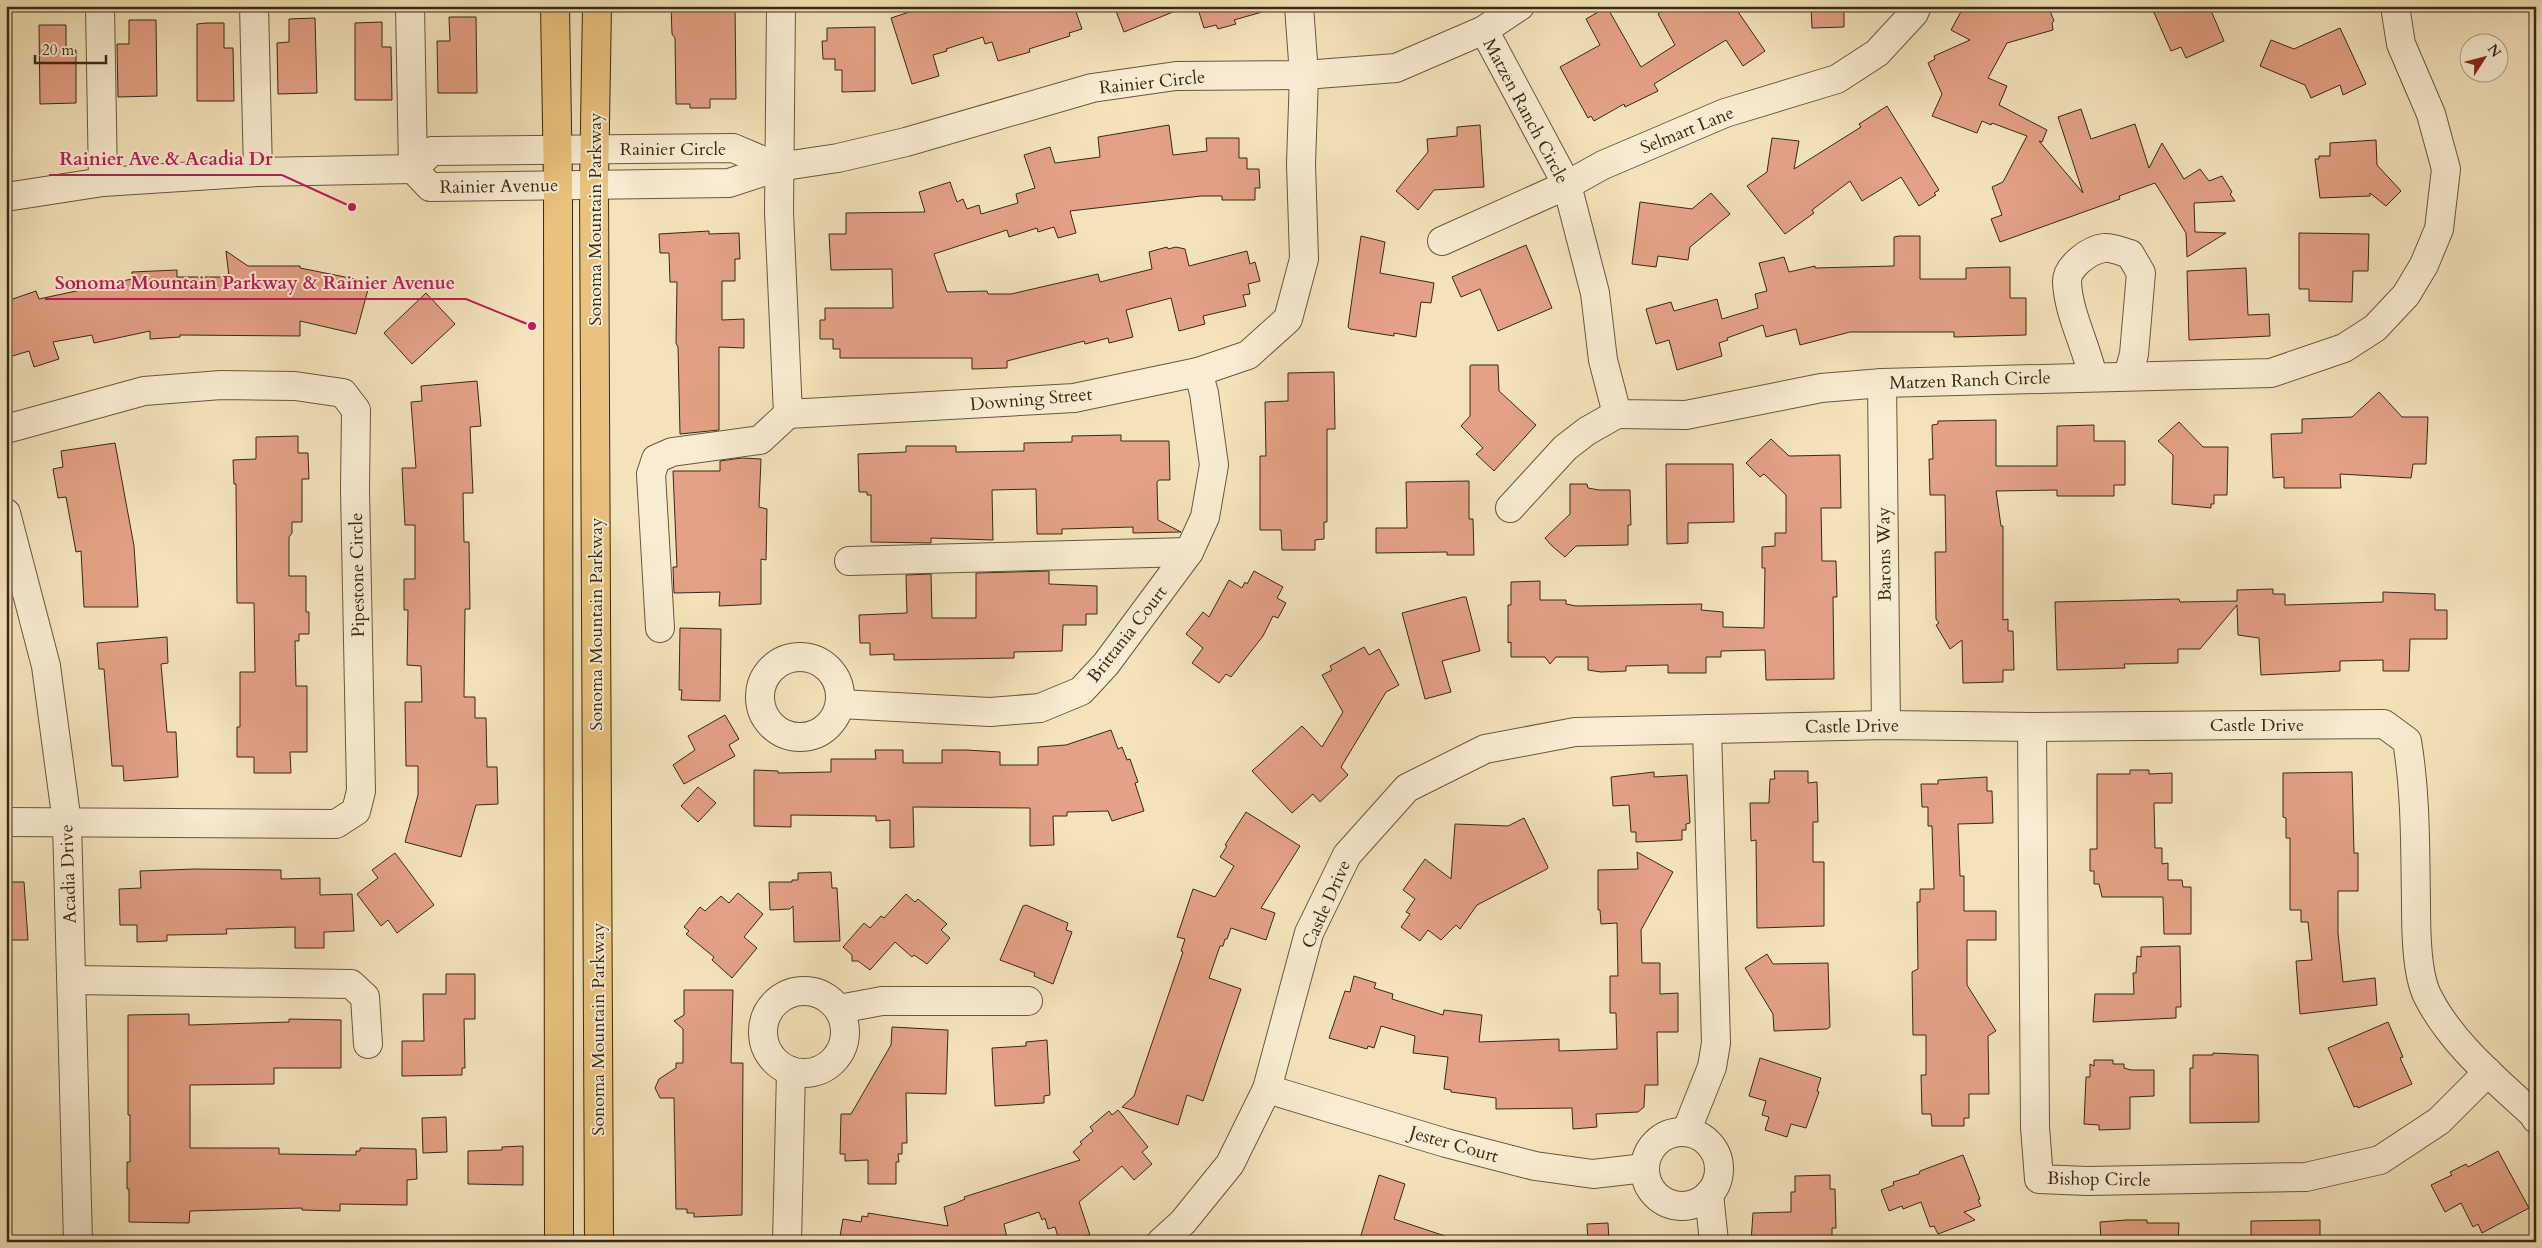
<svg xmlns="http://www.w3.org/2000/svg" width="2542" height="1248" font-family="Cardo,serif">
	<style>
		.building { fill: #e4a185; stroke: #372919 }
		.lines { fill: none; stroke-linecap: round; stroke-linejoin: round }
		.minor-casing { stroke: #665841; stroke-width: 30 }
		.major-casing { stroke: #372919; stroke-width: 30 }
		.minor { stroke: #f8edd2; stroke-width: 28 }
		.major { stroke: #eac27d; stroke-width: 28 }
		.labels { text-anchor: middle; stroke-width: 4; stroke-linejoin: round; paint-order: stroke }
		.street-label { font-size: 18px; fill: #372919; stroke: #f8edd2 }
		.leader { fill: none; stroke: #c2185b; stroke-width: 2 }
		.callout-dot { fill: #c2185b; stroke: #f8edd2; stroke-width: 2 }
		.callout-label { font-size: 19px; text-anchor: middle; font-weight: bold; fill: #c2185b; stroke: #f8edd2; stroke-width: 4; stroke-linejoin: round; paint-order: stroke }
	</style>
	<rect width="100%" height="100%" fill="#f4e3ba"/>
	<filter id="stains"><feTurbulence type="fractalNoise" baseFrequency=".004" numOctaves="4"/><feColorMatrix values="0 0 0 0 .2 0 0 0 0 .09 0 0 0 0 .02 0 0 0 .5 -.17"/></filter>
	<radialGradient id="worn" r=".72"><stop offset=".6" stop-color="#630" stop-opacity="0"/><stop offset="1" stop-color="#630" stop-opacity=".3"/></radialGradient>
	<g class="building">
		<path d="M671,6H735L736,99H710V108H690V104H676L675,38L672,34Z"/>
		<path d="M928,6H1074L1082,29L1069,33L1070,36L1029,49L1030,52L998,61L992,42L985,44L983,37L946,49L947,51L933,55L939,76L912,84L891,18Z"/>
		<path d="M1114,6H1185V7L1124,32Z"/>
		<path d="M1197,6H1261L1262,12L1234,20L1236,24L1218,29L1216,25L1204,28Z"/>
		<path d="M1670,6H1734L1765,51L1743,66L1726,40L1654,84L1658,91L1625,107L1624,104L1594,121L1591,116L1588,118L1560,67L1600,45L1586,19L1607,7L1641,67L1675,45L1658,14Z"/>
		<path d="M1811,6H1844V27L1812,28Z"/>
		<path d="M1964,6H2048L2054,21L2052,23L2053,30L2007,43L1988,78L2007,86L1999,105L2047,130L2042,142L2039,141L2083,193L2058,117L2081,109L2091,139L2135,124L2149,168L2162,143L2184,179L2200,169L2209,181L2222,176L2232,192L2230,194L2235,201L2194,203L2195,232L2226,233L2187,257L2186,233L2155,183L2119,196L2120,199L2000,242L1991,219L2002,215L1992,187L2003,182L2027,136L1992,123L1991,125L1982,121L1977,133L1932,116L1942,94L1928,63L1935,59L1934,56L1970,40L1951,30Z"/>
		<path d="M2151,6H2209L2224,41L2186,58L2181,47L2171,51Z"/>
		<path d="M449,17H476L477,93H438L437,41H450Z"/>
		<path d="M315,18L317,93L278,94L277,43L289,42V19Z"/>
		<path d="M129,20H156L157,96L118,97L117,44H129Z"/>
		<path d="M382,22V47H391L392,100H355V23Z"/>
		<path d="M207,23H224V48H233L234,101H197V24Z"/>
		<path d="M39,25H66V50H76V103L40,104Z"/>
		<path d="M875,27V91L842,92V70H835V59H823L822,41H827V28Z"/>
		<path d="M2340,28L2366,84L2343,95L2340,85L2311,98L2305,85L2260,66L2271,40L2294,49Z"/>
		<path d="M1887,106L1939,190L1934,193L1936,195L1919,206L1901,177L1862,201L1850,181L1812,210L1814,213L1785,234L1747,186L1767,172L1772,138L1799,141L1794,169L1861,127L1859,124Z"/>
		<path d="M1169,125L1173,155L1207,151L1206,138H1239V158H1247V169H1259L1260,188H1255V200H1222V196H1201L1070,211L1076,233L1058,238L1054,227L1038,232L1037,228L1009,237L1007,230L934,254L947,292L987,291L988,294H1011L1098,274L1100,282L1152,269L1149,252L1167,247L1168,249L1176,247L1185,249L1189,266L1247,251L1250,264L1255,262L1260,281L1248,284L1250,294L1243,295L1246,306L1203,316L1205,324L1179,331L1171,298L1126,310L1133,337L1109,343L1108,338L1085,344L1084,341L1007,361V368L972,369V358H840V349H833V339H820V320H825V308H893L892,269L831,270L829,234H846V213L925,212L919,192L950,182L957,202L963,199L967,209L979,205L981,214L1018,203L1016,194L1035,188L1024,155L1050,147L1055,163L1100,157L1098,137Z"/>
		<path d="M1480,125L1484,187L1434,190L1418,210L1396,191L1428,152L1427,139L1457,136V127Z"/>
		<path d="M2376,140L2377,165L2401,191L2386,206L2370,193V196L2320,198L2315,159H2319V156H2330V143Z"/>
		<path d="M1711,193L1730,214L1690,247L1688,260L1658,256L1656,267L1632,264L1640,202L1692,209Z"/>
		<path d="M709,231V234L739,233L740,259H735V281H722V320L744,319V348L719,347V430L680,434L678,347L676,343L677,282H670L669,253H660L659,234Z"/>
		<path d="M2299,233L2369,234L2368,271H2353L2352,302L2309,301V289H2299Z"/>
		<path d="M1361,236L1385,242L1380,273L1434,283L1431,303L1421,302L1416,337L1394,333V336L1350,329L1348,327Z"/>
		<path d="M1899,236H1920V279H1966V268L2010,267V298H2026V335L1954,337V332H1850L1800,345L1796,329L1766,337L1763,325L1727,338L1728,340L1719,343L1722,356L1677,370L1669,340L1656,344L1646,309L1671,302L1674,311L1717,299L1722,319L1758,308L1755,294L1767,291L1759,263L1784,257L1789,272L1815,266V268L1894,266V237Z"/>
		<path d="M1526,245L1552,308L1498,331L1480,289L1461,297L1452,277Z"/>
		<path d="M226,251L248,266H300V268L370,282L356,334L300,321V336L180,335V337L150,339V331L94,343L92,335L53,342L59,359L34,367L29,351L6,358V319L12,317L7,301L36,291L39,299L132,279V272L177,270V277H229Z"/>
		<path d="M2246,268L2248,315L2269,314L2270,336L2189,340L2187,271Z"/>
		<path d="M426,293L455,324L412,364L384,333Z"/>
		<path d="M1471,365H1498L1499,391L1536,425L1494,471L1476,454L1483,448L1461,426L1470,416V366Z"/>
		<path d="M1334,372L1335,429H1327V522H1324V539L1315,540V550H1282L1281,530H1260V456H1266L1265,402L1288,401V373Z"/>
		<path d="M477,381L481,426L470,427L473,493H463L464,542H469L470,609H465L464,697H475V718H486L487,767H497L498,804L476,805L461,857L405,842L418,795V766H406L405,702H422L421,666L407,665L408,610H404V579H415V525H405L402,468H416L411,402L422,401L421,386Z"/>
		<path d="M2379,392L2402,417H2428L2426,464H2413L2411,478L2340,474L2341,488H2284V477L2273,478L2271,434L2302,433V419L2352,417Z"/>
		<path d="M1996,420V466H2057V426L2094,425V441H2125V485H2114V496H2057V490L1996,491L2001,526H2003V620L2008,619V631H2013L2014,670H2003V682L1963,683L1962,640L1950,649L1936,625L1939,623L1936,619L1935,552H1946L1945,495H1930L1929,459H1933L1932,425L1938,424V421Z"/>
		<path d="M2179,422L2203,447H2228L2227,495H2214V504H2211V508L2172,504L2173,455L2158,441Z"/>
		<path d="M1121,435V441H1169L1170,480H1159L1157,482L1158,520L1181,532L1133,533V527L1062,529V534H1037L1036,489L992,490L993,540L931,538V543L871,542V495H867V492H859L858,454L906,452V446H956V452L1024,451V443L1072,442V436Z"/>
		<path d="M298,436V453H308L309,479H302V522H292V533L289,537V576H306V612H309V634H299V641H295L296,686H307V752H290L291,773H254V757H237V727H240V672H255L254,603H237L236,484H234L233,460L256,459V437Z"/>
		<path d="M1771,439L1789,456L1840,455L1841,508H1821L1822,561H1836L1837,597H1833L1834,679L1766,680L1765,650L1721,651V657H1706V673H1668V665L1626,666V671L1601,672L1588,670V657H1556L1550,664L1545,657H1511V642L1508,643V605H1511V582L1540,581V600H1566V604L1576,606L1702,604L1701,610L1723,612V627L1764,628L1765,568H1762V547L1775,546V533H1786V495L1764,474L1760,477L1746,463Z"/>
		<path d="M115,443L134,546L138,607H84L81,551L76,552L66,497L58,498L53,469L63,467L61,451Z"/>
		<path d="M742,458L761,459L759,507L767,509L766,560L761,559V604L719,606L720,592L674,593L673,567H677L673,471H720V461Z"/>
		<path d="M1666,464H1733L1734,522L1688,523V543L1667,544Z"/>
		<path d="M1469,481V519H1473L1474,555H1447V552L1376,553V528H1407L1406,482Z"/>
		<path d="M1570,484H1587L1588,488L1599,490H1630L1631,525H1628V545L1576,546L1565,557L1551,545L1545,538L1570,514Z"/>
		<path d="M1049,571V584L1097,586V614H1086V625H1063L1062,651L1014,652V658L894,660V654L870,655V643H860L859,615L907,613L906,575L931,574L932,618H976V573Z"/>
		<path d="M1254,571L1283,587L1277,598L1286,603L1278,618L1273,616L1263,636L1231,677L1226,674L1219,683L1192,663L1203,648L1186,634L1203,612L1209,617L1229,580L1242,588L1245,582L1247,584Z"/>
		<path d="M2273,589V594H2285V605L2383,602V592L2435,594V610H2447V639H2410L2409,671H2383V660L2340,661V671L2261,675L2259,638L2238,635L2237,605L2200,649H2178V663L2124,664L2125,668L2057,670L2055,602L2179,599L2180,602L2237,601V590Z"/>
		<path d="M1463,597H1466L1480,651L1442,661L1451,692L1425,699L1402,613Z"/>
		<path d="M680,628L721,629L720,701L681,700L682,690H679Z"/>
		<path d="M167,637L168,663L161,664L167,732H176L178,777L124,781L123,766H112L104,669H99L97,643Z"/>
		<path d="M1364,647L1369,655L1379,649L1399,685L1386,692L1341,767L1348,775L1320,802L1313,794L1292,813L1252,771L1302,726L1322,747L1343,712L1322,675L1332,670L1330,666Z"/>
		<path d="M725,715L739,739L729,745L735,756L684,784L673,765L695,750L688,736Z"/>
		<path d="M1111,730L1118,749L1122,747L1127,760L1130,759L1138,782L1135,783L1144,811L1112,821L1108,811L1067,812V816H1053L1054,845L1030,846V808L913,807L914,847L890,848V820L876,821V816L791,815V827L754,826V770L778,771V773L831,772V759H876L875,750H903V763H942V750H966L1000,752V765H1038V747L1066,745Z"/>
		<path d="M2130,770H2149V774L2172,773V803H2154L2155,848H2162V864L2168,863V880H2182L2183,887H2191V934H2164L2163,897H2102L2099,884H2094V871H2090V849H2097V774H2130Z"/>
		<path d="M1774,771H1808V783L1817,782L1818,822H1813V862H1824V926L1757,928L1756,840L1751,841L1750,803H1769L1770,779H1775Z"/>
		<path d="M1654,772V777L1687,775L1690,823L1686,824V830H1682V840L1636,842V832H1631L1629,805L1613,806L1611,777Z"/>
		<path d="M2352,772L2354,853H2358V891H2338V933L2343,982L2375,978L2377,1005L2300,1014L2296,961L2312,960L2308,922H2301V910H2290V838H2286V818L2283,817V773Z"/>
		<path d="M1987,777V791H1992L1993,823L1958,824L1960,876H1964V911H1996V940H1967V985L1996,1031L1988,1036L1989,1094H1969V1118H1964V1126H1932L1931,1114H1922L1921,1075H1926V1035H1913L1912,972L1918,969L1917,902H1920V889H1934L1932,826H1928V807H1922L1921,784H1938V780Z"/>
		<path d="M698,787L716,803L698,822L681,806Z"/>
		<path d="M1246,812L1300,846L1261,908L1275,913L1266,940L1231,928L1227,939H1225L1223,946H1220L1209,978L1241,989L1203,1101L1187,1095L1178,1125L1122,1107L1134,1096L1183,952L1181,951L1185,939L1177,937L1193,889L1215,897L1234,866L1220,857L1227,846L1225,845Z"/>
		<path d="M1524,818L1548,867L1547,869L1477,905L1460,929L1456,925L1441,940L1428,930L1420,941L1401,927L1410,914L1406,912L1415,899L1403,890L1425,859L1451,879L1455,824L1508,826Z"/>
		<path d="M1637,852L1673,872L1641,930L1642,963H1660V994L1678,993V1032H1657L1658,1085H1645L1644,1107L1638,1112L1596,1114L1597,1127L1573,1129L1572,1108L1496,1109V1098L1451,1092V1090L1444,1089L1448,1057L1413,1053L1415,1036L1381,1026L1374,1048L1368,1046L1367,1049L1329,1038L1345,991L1350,992L1354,976L1376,983L1374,988L1393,994L1392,999L1443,1015L1444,1010L1482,1015L1479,1042L1559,1039V1051L1617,1049L1616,1013H1610V976H1618L1617,923L1601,924L1600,910H1598V870L1638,869Z"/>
		<path d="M395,853L434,905L397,933L388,920L381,926L357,894L378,878L372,870Z"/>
		<path d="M195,869L281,870V879L320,878V895L352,894L354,931L324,932V948H295V927L226,929L227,934L167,935V941L137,942V925H120L119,889L141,888L140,871Z"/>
		<path d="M831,872L832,888H837L840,941L794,942L793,906L790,909L770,910L769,882H792V880H798V873Z"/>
		<path d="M6,882H24L28,940H6Z"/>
		<path d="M738,893L763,914L744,937L757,948L732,978L712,960L714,957L686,934L689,931L684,927L700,907L705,911L721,896L729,903Z"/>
		<path d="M906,894L915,902L918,899L947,924L941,930L950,938L927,964L914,955L912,957L895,942L870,970L858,961H852V955L843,947L864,923L870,928L881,916L884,918Z"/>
		<path d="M1026,905L1068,923L1066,930L1072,932L1053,984L1034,976L1035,973L1000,960L1023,906Z"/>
		<path d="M2180,946L2181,1007H2176V1018L2093,1022L2095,994H2134L2133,973H2136L2137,956L2141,957V947Z"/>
		<path d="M1767,954L1773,964L1828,963L1830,1027L1827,1029L1774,1031L1773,1014L1745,968Z"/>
		<path d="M446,974H475V1019H464L465,1068H462V1075L402,1076V1041H424L423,994H446Z"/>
		<path d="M684,990H733L731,1063H743L742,1215L694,1217V1213H687V1209H676L674,1098H660L655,1088L659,1079L676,1068V1063H683V1029L674,1021L684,1015Z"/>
		<path d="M189,1014V1025L289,1022V1019L341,1020V1068H274V1084L190,1085V1148H279V1154L356,1155V1151H360V1148L416,1149L417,1179L407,1180V1205L340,1204V1211L302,1210V1208L190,1211L189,1223L129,1222V1189H127V1162H130V1115H128V1015Z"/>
		<path d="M2388,1022L2403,1057L2400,1058L2412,1084L2358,1108L2357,1106L2354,1107L2328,1048Z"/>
		<path d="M892,1027L948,1030L946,1094L906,1093L907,1143H902V1154H898L899,1162H896V1184H868V1160L845,1161V1154H840L841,1114H851L891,1045Z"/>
		<path d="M1047,1040L1050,1095L1044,1096V1103L995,1106L992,1048L1026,1046V1042Z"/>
		<path d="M2213,1053L2258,1055L2259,1122L2190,1123V1068H2193V1055H2213Z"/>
		<path d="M1760,1058L1821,1078L1817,1091L1819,1092L1806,1128L1791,1124L1787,1137L1765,1130L1769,1117L1762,1115L1766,1101L1749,1096Z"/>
		<path d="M2094,1060H2113V1064H2124V1068L2131,1070H2154V1096L2130,1097V1129L2099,1130V1125L2084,1124L2086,1077H2090V1064L2094,1066Z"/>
		<path d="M1118,1110L1148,1147L1142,1152L1152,1164L1134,1180L1122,1166L1079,1202L1090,1235L1069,1240V1237L1059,1240L1055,1227L1048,1229L1045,1218L1042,1220L1039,1212L1004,1224L1008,1242H839L843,1219L861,1222L862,1216L868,1217V1213L948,1226L944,1207L956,1203L965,1199L964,1197L1080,1160L1073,1152L1082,1144L1080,1142L1093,1131L1090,1127L1109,1111L1112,1115Z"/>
		<path d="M446,1117L447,1152L423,1153L422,1118Z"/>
		<path d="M523,1146V1185L468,1184V1151L502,1150V1147Z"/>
		<path d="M2498,1151L2529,1208L2482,1233L2478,1224L2473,1227L2461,1203L2445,1212L2431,1185L2452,1175L2450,1172L2466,1164L2468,1167Z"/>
		<path d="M1963,1155L1980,1199L1978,1200L1981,1206L1964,1212L1975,1220L1938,1234L1934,1226L1930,1227L1921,1202L1903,1209L1902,1206L1889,1211L1881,1190L1894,1185L1893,1182L1919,1174L1920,1171Z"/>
		<path d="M1379,1175L1405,1184L1394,1219L1451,1238L1450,1242H1359Z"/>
		<path d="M1830,1175V1189H1835L1836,1228H1832V1237L1800,1238V1241L1751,1242L1753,1213L1791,1212V1192H1795V1176Z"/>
		<path d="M2126,1220H2147V1223H2179L2178,1242H2101L2100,1222Z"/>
		<path d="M2320,1220V1242H2251V1221Z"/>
		<path d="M1608,1223L1609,1242H1588L1587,1224Z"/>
	</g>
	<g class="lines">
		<g class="minor-casing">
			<g id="minor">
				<path d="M100,6L103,182"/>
				<path d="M254,6L258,172"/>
				<path d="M410,6L413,169"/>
				<path d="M781,6L779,212L788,414L1074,398L1198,372L1248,355L1288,319L1304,259L1301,164L1304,75L1299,6"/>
				<path d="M1484,30L1567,185L1595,293L1603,360L1617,414L1686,415L1821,388L1882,383L2271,373L2344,348L2375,328L2406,295L2424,265L2439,229L2446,169L2431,114L2401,44L2395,6"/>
				<path d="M413,169L430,187L729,183L778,167L838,158L906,142L1092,88L1176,76L1304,75L1396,68L1484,30L1520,6"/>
				<path d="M6,197L103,182L258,172L413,169L432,151L733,148L778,167"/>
				<path d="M1442,241L1567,185L1603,165L1725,113L1837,79L1877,53L1914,13L1917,6"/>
				<path d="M2093,377C2086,345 2069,315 2067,283C2066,267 2089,250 2104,248C2111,247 2123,252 2130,254L2141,273L2134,354L2128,376"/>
				<path d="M1882,383L1886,725"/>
				<path d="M6,429L144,391L221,385L295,386L343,393L356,410L355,489L361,791L356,811L336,824L6,822"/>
				<path d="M1510,508L1565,448L1587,431L1617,414"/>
				<path d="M6,513L46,666L67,823L78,1242"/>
				<path d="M849,561L1189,552"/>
				<path d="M660,628L651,474L656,459L672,452L760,440L788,414"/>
				<circle cx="800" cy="697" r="40"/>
				<path d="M840,704L990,712L1040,708L1081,691L1106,664L1189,552L1205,517L1214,465L1204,393L1198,372"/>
				<path d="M2032,727L2035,1127L2039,1179L2087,1181L2306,1177L2380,1160L2439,1121L2488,1072"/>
				<path d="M72,980L351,984L365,997L368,1044"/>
				<circle cx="804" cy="1032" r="41"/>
				<path d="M839,1009L882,1001H1028"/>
				<path d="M1267,1089L1446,1143L1535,1166L1593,1174L1645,1168"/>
				<path d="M1686,1132L1712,1067L1716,1043L1707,729"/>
				<circle cx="1682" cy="1169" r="37"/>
				<path d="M1709,1194L1714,1242"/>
				<path d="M787,1242L791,1071"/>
				<path d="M1161,1242L1183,1222L1230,1164L1267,1089L1309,933L1347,855L1407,788L1485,749L1575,732L1886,725L2032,727L2384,724L2407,741C2416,794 2415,848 2416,901C2416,926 2416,972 2427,995C2450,1042 2495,1079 2533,1114L2536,1119"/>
			</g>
		</g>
		<g class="major-casing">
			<g id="major">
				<path d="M555,6L558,185L559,1242"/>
				<path d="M597,6L594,185L599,1242"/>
			</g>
		</g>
		<use href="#minor" class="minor"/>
		<use href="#major" class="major"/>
	</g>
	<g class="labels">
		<g class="street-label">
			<text transform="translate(1152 82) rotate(-6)" y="6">Rainier Circle</text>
			<text transform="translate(1526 111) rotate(62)" y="6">Matzen Ranch Circle</text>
			<text transform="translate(1687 130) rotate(-22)" y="6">Selmart Lane</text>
			<text x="673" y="155">Rainier Circle</text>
			<text transform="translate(499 186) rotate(-1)" y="6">Rainier Avenue</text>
			<text transform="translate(595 219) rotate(-90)" y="6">Sonoma Mountain Parkway</text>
			<text transform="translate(1970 380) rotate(-2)" y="6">Matzen Ranch Circle</text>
			<text transform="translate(1031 399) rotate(-5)" y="6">Downing Street</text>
			<text transform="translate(1884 554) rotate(-91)" y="6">Barons Way</text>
			<text transform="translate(357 575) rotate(-91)" y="6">Pipestone Circle</text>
			<text transform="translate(596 624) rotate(-90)" y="6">Sonoma Mountain Parkway</text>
			<text transform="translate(1127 634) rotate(-52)" y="6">Brittania Court</text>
			<text x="2257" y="731">Castle Drive</text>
			<text transform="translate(1852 726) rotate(-1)" y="6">Castle Drive</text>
			<text transform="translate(68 874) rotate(-92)" y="6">Acadia Drive</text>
			<text transform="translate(1326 904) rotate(-66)" y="6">Castle Drive</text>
			<text transform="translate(598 1029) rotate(-90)" y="6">Sonoma Mountain Parkway</text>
			<text transform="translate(1454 1144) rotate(16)" y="6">Jester Court</text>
			<text transform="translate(2099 1179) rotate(1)" y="6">Bishop Circle</text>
		</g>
	</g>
	<path class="leader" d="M352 207L282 175H49M532 326L466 299H45"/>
	<g class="callout-dot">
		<circle cx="352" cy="207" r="5"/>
		<circle cx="532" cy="326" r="5"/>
	</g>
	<g class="callout-label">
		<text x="166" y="165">Rainier Ave &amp; Acadia Dr</text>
		<text x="255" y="289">Sonoma Mountain Parkway &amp; Rainier Avenue</text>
	</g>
	<rect width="2542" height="1248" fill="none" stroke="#f4e3ba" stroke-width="25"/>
	<rect x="8" y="8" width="2527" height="1233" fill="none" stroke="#372919" stroke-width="2.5"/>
	<rect x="12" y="12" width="2517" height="1223" fill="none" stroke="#372919"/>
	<g transform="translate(2484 58) rotate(54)"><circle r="24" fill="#f8edd2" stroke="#ab9f88"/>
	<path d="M0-4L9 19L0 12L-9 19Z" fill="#8f2418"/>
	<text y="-8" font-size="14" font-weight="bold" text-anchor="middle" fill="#372919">N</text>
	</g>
	<path d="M35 55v8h71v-8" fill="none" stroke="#372919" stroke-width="2.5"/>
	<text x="42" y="55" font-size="15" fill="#372919" stroke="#f8edd2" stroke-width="4" paint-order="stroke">20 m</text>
	<rect width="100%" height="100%" filter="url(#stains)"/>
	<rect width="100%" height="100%" fill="url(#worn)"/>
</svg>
